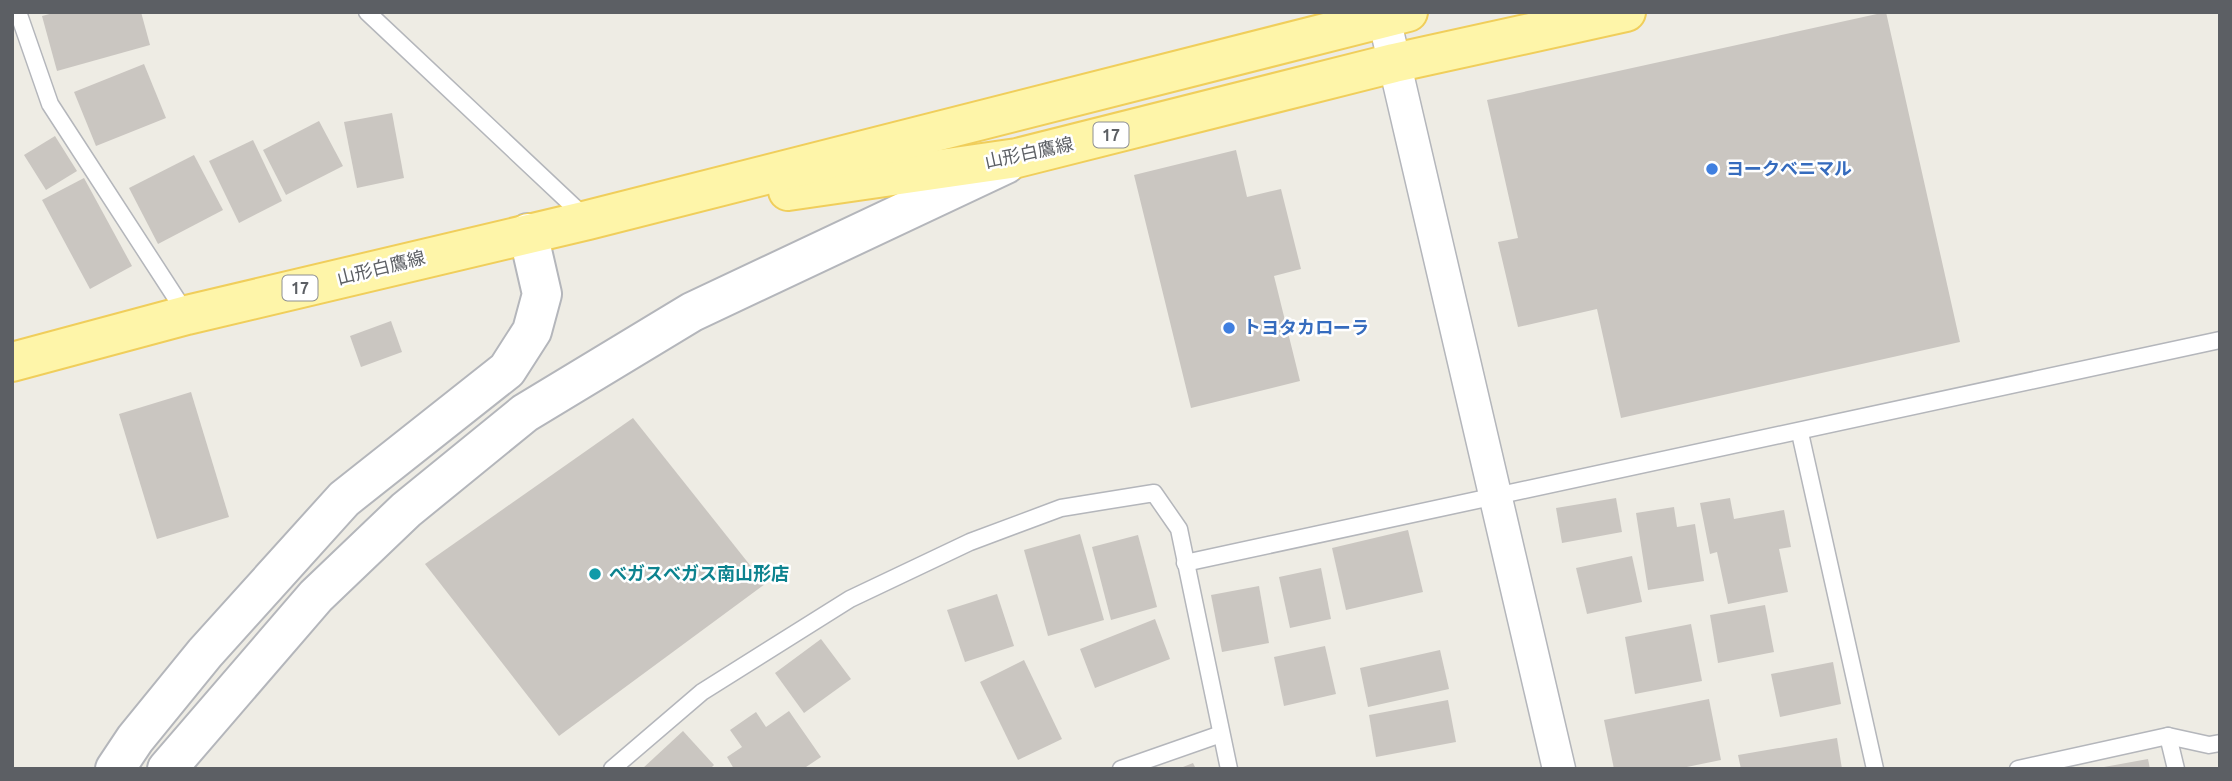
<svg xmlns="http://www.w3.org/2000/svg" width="2232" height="781" font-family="Ubuntu,'Noto Sans JP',sans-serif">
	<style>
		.building { fill: #cac6c1 }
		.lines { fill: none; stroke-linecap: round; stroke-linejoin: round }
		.service-casing { stroke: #b4b6bb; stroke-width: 19 }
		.minor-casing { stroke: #b4b6bb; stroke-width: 35 }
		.tertiary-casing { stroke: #b4b6bb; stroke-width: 42 }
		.primary-casing { stroke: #f0ce5b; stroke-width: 42 }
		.service { stroke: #fff; stroke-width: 16 }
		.minor { stroke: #fff; stroke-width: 32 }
		.tertiary { stroke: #fff; stroke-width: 38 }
		.primary { stroke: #fef5a9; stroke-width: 38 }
		.shop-dot { fill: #3f7fe0; stroke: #fff; stroke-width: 2.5 }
		.culture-dot { fill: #0f9aa8; stroke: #fff; stroke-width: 2.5 }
		.labels { text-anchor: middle; stroke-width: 5; stroke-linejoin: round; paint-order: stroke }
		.shield { fill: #fff; stroke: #8d8f92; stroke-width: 2 }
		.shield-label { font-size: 16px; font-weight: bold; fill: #5c5f64 }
		.street-label { font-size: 18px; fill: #5c5f64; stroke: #fff }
		.shop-label { font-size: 18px; font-weight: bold; fill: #366cbe; stroke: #fff; text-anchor: start }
		.culture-label { font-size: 18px; font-weight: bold; fill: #0d838f; stroke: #fff; text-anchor: start }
	</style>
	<rect width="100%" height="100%" fill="#eeece4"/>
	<g class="building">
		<path d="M57,12H141L150,45L57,71L42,16Z"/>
		<path d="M1886,12L1960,342L1621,418L1597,309L1518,327L1498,242L1518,238L1487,100Z"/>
		<path d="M144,64L166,118L96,146L74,92Z"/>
		<path d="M392,113L404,178L357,188L344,122Z"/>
		<path d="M319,121L343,166L286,195L263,150Z"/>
		<path d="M55,136L77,171L46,190L24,155Z"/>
		<path d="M253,140L282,201L239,223L209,161Z"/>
		<path d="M1236,150L1247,197L1281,189L1301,269L1274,276L1300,381L1191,408L1134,175Z"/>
		<path d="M194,155L223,210L158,244L129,188Z"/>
		<path d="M84,178L132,266L90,289L42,200Z"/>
		<path d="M391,321L402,352L361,367L350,336Z"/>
		<path d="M191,392L229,517L157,539L119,414Z"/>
		<path d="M633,418L765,584L559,736L425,564Z"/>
		<path d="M1616,498L1622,532L1562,543L1556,508Z"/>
		<path d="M1730,498L1734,519L1784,510L1791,547L1779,549L1788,592L1728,604L1717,552L1710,554L1700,503Z"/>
		<path d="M1674,507L1677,527L1695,524L1704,581L1648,590L1636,513Z"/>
		<path d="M1408,530L1423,592L1346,610L1332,548Z"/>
		<path d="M1080,534L1104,620L1048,636L1024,550Z"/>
		<path d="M1138,535L1157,607L1111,620L1092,547Z"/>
		<path d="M1632,556L1642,602L1587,614L1576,568Z"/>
		<path d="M1321,568L1331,619L1290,628L1279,577Z"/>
		<path d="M1259,586L1269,643L1222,652L1211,595Z"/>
		<path d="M997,594L1014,646L965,662L947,610Z"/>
		<path d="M1765,605L1774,652L1718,663L1710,615Z"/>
		<path d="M1155,619L1170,659L1095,688L1080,649Z"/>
		<path d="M1691,624L1702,681L1635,694L1625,637Z"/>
		<path d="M821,639L851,679L804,713L775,673Z"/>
		<path d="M1325,646L1336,694L1284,706L1274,657Z"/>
		<path d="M1440,650L1449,689L1368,707L1360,668Z"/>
		<path d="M1024,660L1062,739L1018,760L980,682Z"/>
		<path d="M1833,662L1841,704L1780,717L1771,674Z"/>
		<path d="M1709,699L1721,760L1677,769H1614L1604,720Z"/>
		<path d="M1448,700L1456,742L1376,757L1369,715Z"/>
		<path d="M789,711L821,757L803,769H734L727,757L742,747L730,730L756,712L766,727Z"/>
		<path d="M683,731L714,765L710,769H642Z"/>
		<path d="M1837,738L1842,769H1741L1738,755Z"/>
		<path d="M2148,759L2150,769H2104V767Z"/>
		<path d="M1193,763L1196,769H1178Z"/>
	</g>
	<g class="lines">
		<g class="service-casing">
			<g id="service">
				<path d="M18,12L50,104L187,315"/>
				<path d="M367,12L587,219"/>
				<path d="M1800,433L1875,769"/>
				<path d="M1185,563L2220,340"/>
				<path d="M2168,736L2176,769"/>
				<path d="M612,769L702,692L850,599L970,542L1061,508L1154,493L1179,529L1229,769"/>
				<path d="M1121,769L1221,734"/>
				<path d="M2018,769L2168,736L2209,745L2220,743"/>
			</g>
		</g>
		<g class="minor-casing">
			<path id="minor" d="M1384,18L1559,769"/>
		</g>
		<g class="tertiary-casing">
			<g id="tertiary">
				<path d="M115,769L135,739L205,653L344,499L507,370L532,331L542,294L528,233"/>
				<path d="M167,769L316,596L406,510L525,413L692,312L1006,164"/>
			</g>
		</g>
		<g class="primary-casing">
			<g id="primary">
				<path d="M788,191L1017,158L1394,63L1626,12"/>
				<path d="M12,362L187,315L588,220L1408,12"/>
			</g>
		</g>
		<use href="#service" class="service"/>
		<use href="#minor" class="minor"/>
		<use href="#tertiary" class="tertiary"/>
		<use href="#primary" class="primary"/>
	</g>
	<g class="shop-dot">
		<circle cx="1712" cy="169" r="7"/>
		<circle cx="1229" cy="328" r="7"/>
	</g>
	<circle class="culture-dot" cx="595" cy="574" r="7"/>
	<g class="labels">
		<g class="shield">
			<rect x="1093.5" y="122.5" width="35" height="25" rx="5"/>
			<rect x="282.5" y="275.5" width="35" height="25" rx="5"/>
		</g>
		<g class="shield-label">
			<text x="1111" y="141">17</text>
			<text x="300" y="294">17</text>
		</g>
		<g class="street-label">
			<text transform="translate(1029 153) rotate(-12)" y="6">山形白鷹線</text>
			<text transform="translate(381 268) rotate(-14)" y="6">山形白鷹線</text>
		</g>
		<g class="shop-label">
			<text x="1726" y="175">ヨークベニマル</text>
			<text x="1243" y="334">トヨタカローラ</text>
		</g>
		<g class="culture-label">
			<text x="609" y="580">べガスべガス南山形店</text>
		</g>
	</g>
	<rect width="2232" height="781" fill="none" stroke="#5c5f64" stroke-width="28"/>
</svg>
